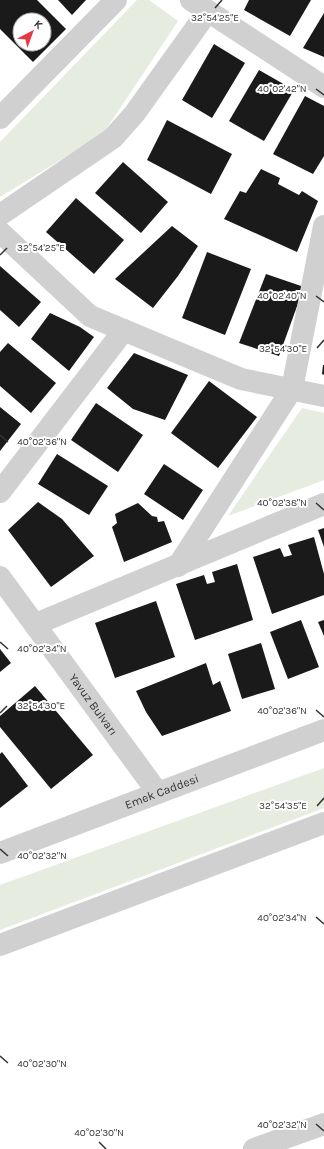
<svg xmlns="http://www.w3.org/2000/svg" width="324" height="1149" font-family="Karla,sans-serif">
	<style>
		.green { fill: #e6ecdf }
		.building { fill: #1a1a1a; fill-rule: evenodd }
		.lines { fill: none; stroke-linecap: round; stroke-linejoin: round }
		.minor { stroke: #d0d0d0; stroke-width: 22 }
		.ticks { fill: none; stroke: #333; stroke-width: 1.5 }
		.labels { text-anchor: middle; stroke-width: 4; stroke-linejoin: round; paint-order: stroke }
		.street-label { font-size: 12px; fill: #333; stroke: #fff }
		.ticks-label { font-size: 10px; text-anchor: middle; fill: #333; stroke: #fff; stroke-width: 4; stroke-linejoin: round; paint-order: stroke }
	</style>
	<rect width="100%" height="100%" fill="#fff"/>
	<g class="green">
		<path d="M137,0H149L178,21L103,134L0,197V142Z"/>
		<path d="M302,408L324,413V480L228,516Z"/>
		<path d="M324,768V808L0,930V885Z"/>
	</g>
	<g class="building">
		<path d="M0,0H37L66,29L33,62L0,29ZM20,20H44V44H20Z"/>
		<path d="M58,0H86L72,15Z"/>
		<path d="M249,0H311L290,36L244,10Z"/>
		<path d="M324,13V57L303,48Z"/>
		<path d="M214,44L245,63L212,118L182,100Z"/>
		<path d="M259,70L294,90L264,141L229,121Z"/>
		<path d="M305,96L324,106V156L313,174L273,154Z"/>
		<path d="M167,120L232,154L211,194L147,160Z"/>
		<path d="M123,162L168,202L141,233L95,193Z"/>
		<path d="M261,169L280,178L278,184L299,195L302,191L318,201L297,252L224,219L240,191L246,193Z"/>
		<path d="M76,198L124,240L94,274L46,232Z"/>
		<path d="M172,226L198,246L178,276L153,308L115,279Z"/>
		<path d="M207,252L251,269L225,335L182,318Z"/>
		<path d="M0,266L41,302L19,327L0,310Z"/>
		<path d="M266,274L304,287L279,356L239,343Z"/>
		<path d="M50,313L80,327L94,337L69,371L31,339Z"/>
		<path d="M8,343L56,383L31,413L0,386V352Z"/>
		<path d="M134,353L188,375L165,420L133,409L107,388Z"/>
		<path d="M323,365H324V375L322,374Z"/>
		<path d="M209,381L257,417L218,468L171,433Z"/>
		<path d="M96,403L143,435L118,472L71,440Z"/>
		<path d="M0,407L21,424L0,451Z"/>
		<path d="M57,454L108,486L89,515L38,484Z"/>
		<path d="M164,464L203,490L183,520L144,494Z"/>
		<path d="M38,502L62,519L94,556L51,587L8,530Z"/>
		<path d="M138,503L152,516L157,517L158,522L164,521L172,542L124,562L112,527L117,523L115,514Z"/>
		<path d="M324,528V547L318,530Z"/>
		<path d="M314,537L324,574V595L272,614L253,557L280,548L284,557L292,555L288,545Z"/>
		<path d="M237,564L253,620L195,640L176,584L204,575L207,584L215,582L212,572Z"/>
		<path d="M156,601L175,657L115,678L95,623Z"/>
		<path d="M301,620L319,667L288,679L270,632Z"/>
		<path d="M324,620V636L318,622Z"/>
		<path d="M261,643L275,689L242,699L228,654Z"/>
		<path d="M0,649L11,663L0,672Z"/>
		<path d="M206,663L213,685L220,681L231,711L162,736L146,712L136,691Z"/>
		<path d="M35,686L93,755L51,789L0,727V716Z"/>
		<path d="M2,752L28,786L0,808V754Z"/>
	</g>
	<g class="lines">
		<g class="minor">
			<path d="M191,0L324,87"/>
			<path d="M0,118L116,0"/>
			<path d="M0,215L113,138L135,113L208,11"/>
			<path d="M0,232L90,316L241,379L324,396"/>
			<path d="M0,492L124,330"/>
			<path d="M178,566L292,389L324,226"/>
			<path id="s1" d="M0,577L158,793"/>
			<path d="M36,624L324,504"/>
			<path id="s2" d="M0,853L324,730"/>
			<path d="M0,945L324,823"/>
			<path d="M254,1149L324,1124"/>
		</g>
	</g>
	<path class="ticks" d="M215,8L222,0M316,89L324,95M0,255L7,248M316,296L324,302M317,348L324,340M0,435L8,442M316,503L324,510M0,642L8,649M316,710L324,717M0,713L7,706M317,806L324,798M0,849L8,856M316,917L324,924M0,1056L8,1063M316,1124L324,1131M99,1142L106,1149"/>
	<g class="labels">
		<g class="street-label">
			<text dy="4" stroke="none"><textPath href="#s1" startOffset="158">Yavuz Bulvarı</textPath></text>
			<text dy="4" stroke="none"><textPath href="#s2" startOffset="173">Emek Caddesi</textPath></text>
		</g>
	</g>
	<g class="ticks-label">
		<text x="215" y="21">32°54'25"E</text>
		<text x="282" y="92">40°02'42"N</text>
		<text x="41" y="251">32°54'25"E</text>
		<text x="282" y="299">40°02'40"N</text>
		<text x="283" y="352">32°54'30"E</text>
		<text x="42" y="445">40°02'36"N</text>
		<text x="282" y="506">40°02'38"N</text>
		<text x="42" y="652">40°02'34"N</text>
		<text x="41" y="709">32°54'30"E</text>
		<text x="282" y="714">40°02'36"N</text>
		<text x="283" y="809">32°54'35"E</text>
		<text x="42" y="859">40°02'32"N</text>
		<text x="282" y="921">40°02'34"N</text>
		<text x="42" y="1067">40°02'30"N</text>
		<text x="282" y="1128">40°02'32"N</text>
		<text x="99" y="1136">40°02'30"N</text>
	</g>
	<g transform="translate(32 32) rotate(41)"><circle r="19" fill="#ffffff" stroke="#adadad"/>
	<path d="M0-3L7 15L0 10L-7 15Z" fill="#e63946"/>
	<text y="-6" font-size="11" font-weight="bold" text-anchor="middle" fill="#333333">K</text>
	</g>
</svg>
